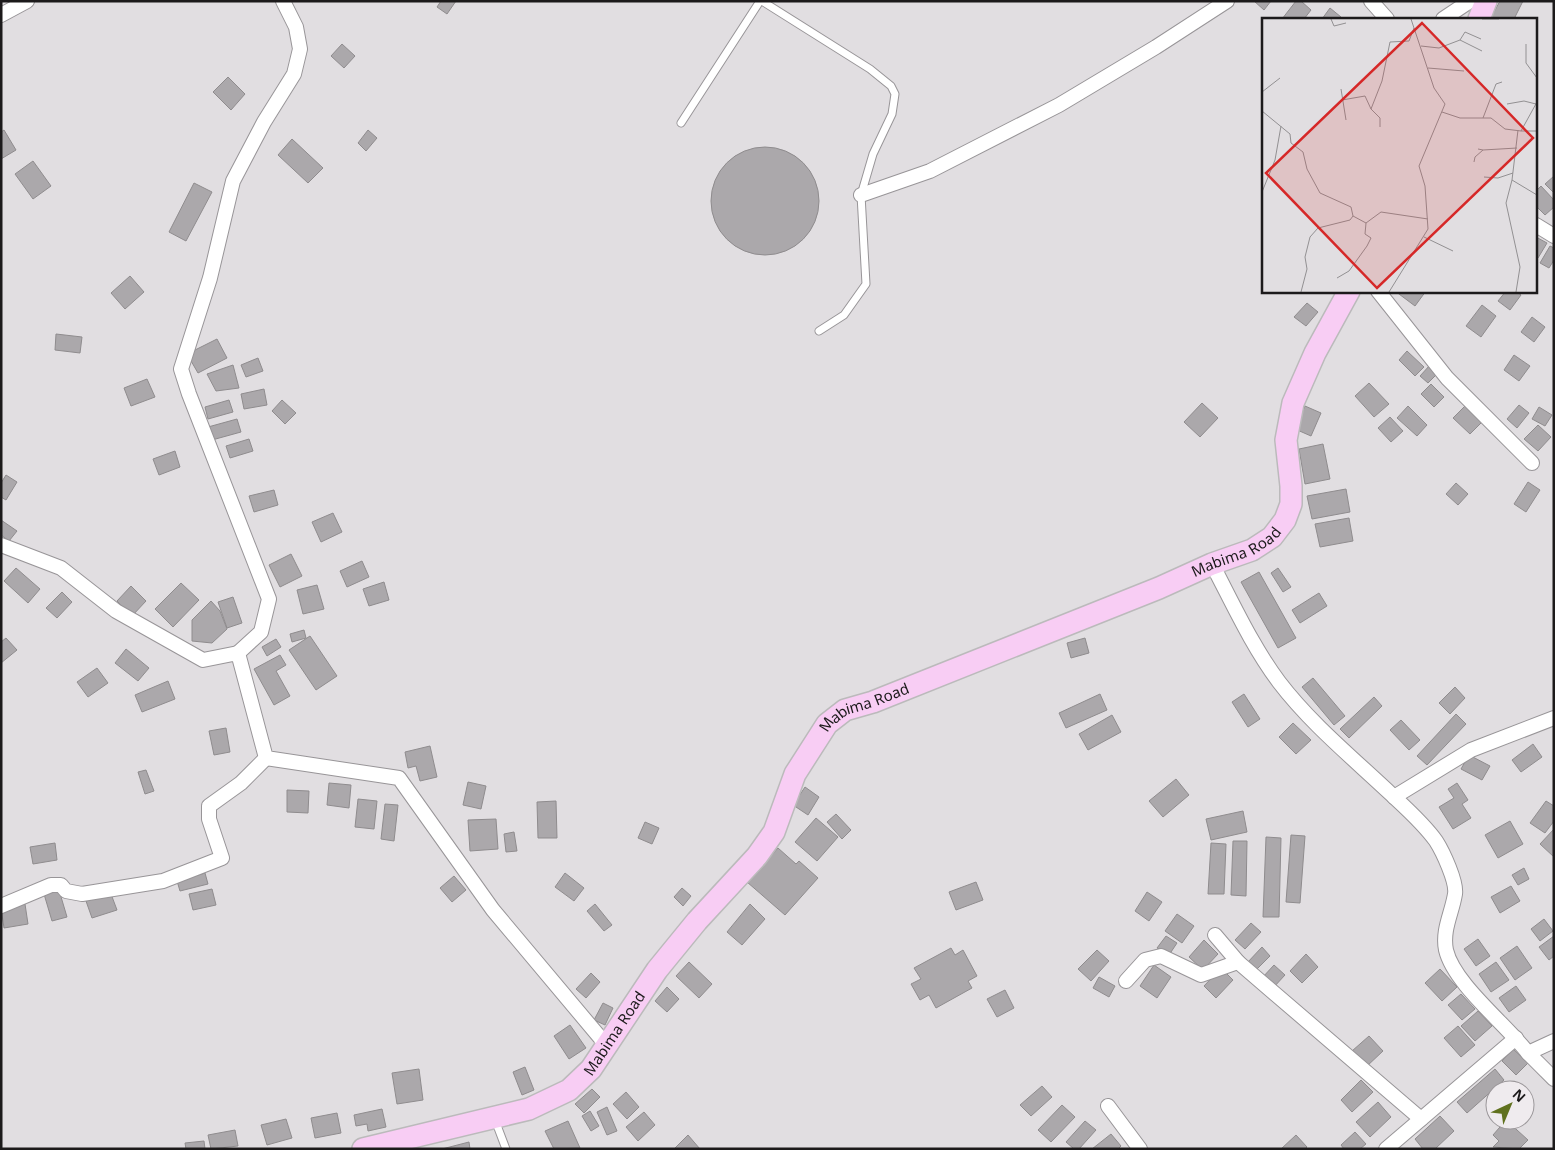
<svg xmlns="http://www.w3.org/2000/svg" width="1555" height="1150" font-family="'Noto Sans',sans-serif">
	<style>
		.building { fill: #aba8ab; stroke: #8f8c8e }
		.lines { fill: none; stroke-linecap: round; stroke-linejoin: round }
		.service-casing { stroke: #989598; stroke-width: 9 }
		.minor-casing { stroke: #989598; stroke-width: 16 }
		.primary-casing { stroke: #bbbabb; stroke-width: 24 }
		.service { stroke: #fff; stroke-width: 7 }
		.minor { stroke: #fff; stroke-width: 14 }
		.primary { stroke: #f8cdf4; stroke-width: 21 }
		.labels { text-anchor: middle; stroke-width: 5; stroke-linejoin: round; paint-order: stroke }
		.street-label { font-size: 15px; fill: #1c1a1b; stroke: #efebee }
		.inset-road { fill: none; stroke: #929092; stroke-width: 1 }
		.view { fill: #d62828; fill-opacity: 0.15; stroke: #d62828; stroke-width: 2.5 }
		.inset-edge { fill: none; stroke: #1c1a1b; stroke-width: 2.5 }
	</style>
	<rect width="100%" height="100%" fill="#e1dee1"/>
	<g class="building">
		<path d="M441,1H456L447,14L437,7Z"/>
		<path d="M1254,1H1271L1264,10Z"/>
		<path d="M1296,1H1301L1311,10L1304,19H1282Z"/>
		<path d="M1500,1H1523L1514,19H1490Z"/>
		<path d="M1330,8L1341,17L1340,19H1322Z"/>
		<path d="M342,44L355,56L344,68L331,56Z"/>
		<path d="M228,77L245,94L231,110L213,92Z"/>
		<path d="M4,130L16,150L1,159V132Z"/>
		<path d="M368,130L377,138L366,151L358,143Z"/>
		<path d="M292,139L323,168L308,183L278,155Z"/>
		<circle cx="765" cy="201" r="54"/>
		<path d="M33,161L51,186L33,199L15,174Z"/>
		<path d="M1554,176V193L1545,184Z"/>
		<path d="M194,183L212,192L186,241L169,232Z"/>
		<path d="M1541,186L1554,200V207L1545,215L1536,206V191Z"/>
		<path d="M1536,237L1547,243L1538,258L1536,257Z"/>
		<path d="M1550,246L1554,248V260L1549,268L1540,263Z"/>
		<path d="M130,276L144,292L125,309L111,293Z"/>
		<path d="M1395,291H1426L1415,306Z"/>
		<path d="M1506,291H1515L1521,295L1510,310L1498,301Z"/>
		<path d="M1307,303L1318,312L1306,326L1294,317Z"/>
		<path d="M1482,305L1496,316L1481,337L1466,326Z"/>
		<path d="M1532,317L1545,327L1534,342L1521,332Z"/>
		<path d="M56,334L82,337L80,353L55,350Z"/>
		<path d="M217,339L227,358L198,373L187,354Z"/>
		<path d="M1407,351L1424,367L1415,376L1399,360Z"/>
		<path d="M1514,355L1530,366L1519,381L1504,370Z"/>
		<path d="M258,358L263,371L246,377L241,365Z"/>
		<path d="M233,365L239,388L216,391L207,374Z"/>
		<path d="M1430,365L1438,373L1428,383L1420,376Z"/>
		<path d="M147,379L155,397L131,406L124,388Z"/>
		<path d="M1369,383L1389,404L1374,417L1355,396Z"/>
		<path d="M1431,384L1444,397L1434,407L1421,394Z"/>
		<path d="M264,389L267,405L244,409L241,394Z"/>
		<path d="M229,400L233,412L208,419L205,407Z"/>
		<path d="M282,400L296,413L285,424L272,411Z"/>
		<path d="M1202,403L1218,418L1200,437L1184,422Z"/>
		<path d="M1519,405L1529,413L1517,428L1507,419Z"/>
		<path d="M1305,406L1321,413L1311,436L1295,429Z"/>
		<path d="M1408,406L1427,425L1417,436L1397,418Z"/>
		<path d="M1465,406L1482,422L1470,434L1453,418Z"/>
		<path d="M1539,407L1552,415L1545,426L1532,419Z"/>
		<path d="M1390,417L1403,431L1391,442L1378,428Z"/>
		<path d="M237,419L241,432L212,440L208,427Z"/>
		<path d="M1538,425L1551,437L1538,451L1524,439Z"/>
		<path d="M249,439L253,451L230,458L226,446Z"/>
		<path d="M1323,444L1330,479L1305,484L1299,449Z"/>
		<path d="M175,451L180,467L159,475L153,459Z"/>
		<path d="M6,475L17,482L6,500L1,497V483Z"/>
		<path d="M1528,482L1540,490L1526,512L1514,504Z"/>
		<path d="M1456,483L1468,494L1458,505L1446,494Z"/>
		<path d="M1346,489L1350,512L1312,519L1307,496Z"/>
		<path d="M274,490L278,505L254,512L249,496Z"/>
		<path d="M333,513L342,532L321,542L312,522Z"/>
		<path d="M1349,518L1353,541L1320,547L1315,524Z"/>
		<path d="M1,520L17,531L9,541L1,535Z"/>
		<path d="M291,554L302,576L280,587L269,565Z"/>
		<path d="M362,561L369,577L347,587L340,571Z"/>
		<path d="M16,568L40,589L28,603L4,581Z"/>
		<path d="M1278,568L1291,587L1283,592L1271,573Z"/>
		<path d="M1259,572L1296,638L1278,648L1241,582Z"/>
		<path d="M384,582L389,600L369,606L363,589Z"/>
		<path d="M181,583L199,600L173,627L155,609Z"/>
		<path d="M317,585L324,609L303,614L297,590Z"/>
		<path d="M131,586L146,601L132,616L117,601Z"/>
		<path d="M62,592L72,602L57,618L46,608Z"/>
		<path d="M1319,593L1327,606L1300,623L1292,610Z"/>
		<path d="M233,597L242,623L227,628L218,602Z"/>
		<path d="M211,601L220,611L227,629L212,643L192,641V620Z"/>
		<path d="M304,630L306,638L292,642L290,634Z"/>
		<path d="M310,636L337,676L316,690L289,650Z"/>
		<path d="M6,638L17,650L1,663V642Z"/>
		<path d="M1085,638L1089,653L1071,658L1067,643Z"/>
		<path d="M276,639L281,647L267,656L262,647Z"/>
		<path d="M126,649L149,668L138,681L115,663Z"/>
		<path d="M280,655L286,665L276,671L290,696L274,705L254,669Z"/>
		<path d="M97,668L108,683L88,697L77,682Z"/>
		<path d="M1313,678L1345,716L1334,725L1302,687Z"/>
		<path d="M168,681L175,699L142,712L135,695Z"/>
		<path d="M1455,687L1465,698L1450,714L1439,703Z"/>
		<path d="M1100,694L1107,710L1066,728L1059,713Z"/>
		<path d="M1244,694L1260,719L1248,727L1232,702Z"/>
		<path d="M1374,697L1382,706L1349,738L1340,729Z"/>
		<path d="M1456,714L1466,724L1427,765L1417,756Z"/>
		<path d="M1112,715L1121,732L1088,750L1079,734Z"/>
		<path d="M1401,720L1420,740L1409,750L1390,730Z"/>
		<path d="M1293,723L1311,740L1296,754L1279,737Z"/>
		<path d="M226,728L230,752L214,755L209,731Z"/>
		<path d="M1533,744L1542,757L1521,772L1512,760Z"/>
		<path d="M430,746L437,777L420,781L416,766L408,768L405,752Z"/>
		<path d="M1469,755L1490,766L1482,780L1461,769Z"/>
		<path d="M146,770L154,791L145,794L138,772Z"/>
		<path d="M1176,779L1189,795L1163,817L1149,801Z"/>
		<path d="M468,782L486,786L481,809L463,805Z"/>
		<path d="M329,783L351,785L349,808L327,805Z"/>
		<path d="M1457,783L1468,800L1462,804L1471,818L1453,829L1439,807L1454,798L1448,789Z"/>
		<path d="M805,787L819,797L808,815L793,805Z"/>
		<path d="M287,790L309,791L308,813L287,812Z"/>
		<path d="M358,799L377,801L374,829L355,827Z"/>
		<path d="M556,801L557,838H538L537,802Z"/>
		<path d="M1546,801L1554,806V821L1545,833L1530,823Z"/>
		<path d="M385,804L398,805L394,841L381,839Z"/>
		<path d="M1243,811L1247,832L1211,840L1206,819Z"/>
		<path d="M836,814L851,830L842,839L827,822Z"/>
		<path d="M816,818L838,837L817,861L795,842Z"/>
		<path d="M496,819L498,849L470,851L468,820Z"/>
		<path d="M1510,821L1523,844L1498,858L1485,835Z"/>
		<path d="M645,822L659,828L652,844L638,838Z"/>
		<path d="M1554,829V857L1540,844Z"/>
		<path d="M514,832L517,851L506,852L504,834Z"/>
		<path d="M1291,835L1305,836L1300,903L1286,902Z"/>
		<path d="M1266,837L1281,838L1279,917H1263Z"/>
		<path d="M1233,841H1247L1246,896L1231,895Z"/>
		<path d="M55,843L57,860L33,864L30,847Z"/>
		<path d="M1211,843L1226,844L1224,894H1208Z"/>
		<path d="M778,848L796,864L799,861L818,878L785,915L747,882Z"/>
		<path d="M1524,868L1529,879L1518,885L1512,875Z"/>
		<path d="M205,873L208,884L180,891L177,881Z"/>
		<path d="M565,873L584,888L574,901L555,887Z"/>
		<path d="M454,876L466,890L452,902L440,888Z"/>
		<path d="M976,882L983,900L956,910L949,892Z"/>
		<path d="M1511,886L1520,901L1500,913L1491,897Z"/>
		<path d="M682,888L691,896L683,906L674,897Z"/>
		<path d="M212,889L216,905L193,910L189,894Z"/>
		<path d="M59,890L67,917L52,921L44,894Z"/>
		<path d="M1147,892L1162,902L1149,921L1135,911Z"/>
		<path d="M111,894L117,910L92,918L86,901Z"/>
		<path d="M25,904L28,924L4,928L1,908Z"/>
		<path d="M595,904L612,925L604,931L587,911Z"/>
		<path d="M750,904L765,919L742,945L727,932Z"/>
		<path d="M1177,914L1194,926L1182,943L1165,931Z"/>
		<path d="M1544,919L1553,931L1540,941L1531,929Z"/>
		<path d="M1251,923L1261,932L1245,949L1235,940Z"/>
		<path d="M1166,936L1177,943L1169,955L1157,948Z"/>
		<path d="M1554,936V956L1549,960L1539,947Z"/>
		<path d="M1478,939L1490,956L1476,966L1464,949Z"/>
		<path d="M1204,940L1218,954L1203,970L1189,957Z"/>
		<path d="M1517,946L1532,968L1515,980L1500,958Z"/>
		<path d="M1262,947L1270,956L1255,971L1247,963Z"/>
		<path d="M951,948L955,955L963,950L977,976L968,981L972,988L936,1008L929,995L920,1000L911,984L921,979L914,968Z"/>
		<path d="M1097,950L1109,961L1091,981L1078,969Z"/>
		<path d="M1306,954L1318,967L1302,983L1290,971Z"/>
		<path d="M689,962L712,984L699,998L676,976Z"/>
		<path d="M1496,962L1509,980L1491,992L1479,974Z"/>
		<path d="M1154,965L1171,977L1157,998L1140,986Z"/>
		<path d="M1274,965L1285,975L1273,988L1262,978Z"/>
		<path d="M1221,968L1233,980L1216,998L1204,986Z"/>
		<path d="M1440,969L1457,987L1442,1001L1425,983Z"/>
		<path d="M591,973L600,982L586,998L576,989Z"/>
		<path d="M1099,977L1115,986L1109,997L1093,988Z"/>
		<path d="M1516,986L1526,1000L1509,1012L1499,998Z"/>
		<path d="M667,987L679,999L667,1012L655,1001Z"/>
		<path d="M1005,990L1014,1008L997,1017L987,999Z"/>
		<path d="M1461,994L1475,1009L1462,1020L1448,1005Z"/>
		<path d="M603,1003L613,1008L605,1025L594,1020Z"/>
		<path d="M1478,1011L1492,1026L1475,1041L1461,1026Z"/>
		<path d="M570,1025L586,1048L569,1059L554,1036Z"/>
		<path d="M1458,1026L1475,1045L1461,1057L1444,1038Z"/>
		<path d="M1369,1036L1383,1051L1366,1067L1352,1051Z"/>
		<path d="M1513,1049L1528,1063L1516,1075L1502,1061Z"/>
		<path d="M525,1067L534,1090L522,1095L513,1072Z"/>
		<path d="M419,1069L423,1100L397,1104L392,1073Z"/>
		<path d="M1495,1069L1504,1080L1467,1113L1457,1102Z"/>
		<path d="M1361,1080L1373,1092L1352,1112L1341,1100Z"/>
		<path d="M1042,1086L1052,1097L1031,1116L1020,1105Z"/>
		<path d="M592,1089L600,1097L584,1113L575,1104Z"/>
		<path d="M626,1092L639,1107L627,1119L613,1104Z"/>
		<path d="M1378,1102L1391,1117L1370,1137L1356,1122Z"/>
		<path d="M1062,1105L1075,1117L1051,1142L1038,1130Z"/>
		<path d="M607,1107L617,1131L607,1135L597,1112Z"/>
		<path d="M382,1109L386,1127L368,1131L367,1124L356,1126L354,1115Z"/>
		<path d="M590,1111L599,1126L591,1131L582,1116Z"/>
		<path d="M644,1112L655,1125L638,1141L626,1127Z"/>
		<path d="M337,1113L341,1133L315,1138L311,1118Z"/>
		<path d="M1440,1116L1454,1131L1435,1149H1423L1415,1139Z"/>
		<path d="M286,1119L292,1138L267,1145L261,1125Z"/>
		<path d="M1506,1120L1528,1140L1519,1149L1493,1147L1499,1141L1493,1135Z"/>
		<path d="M568,1121L580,1148L554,1149L545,1131Z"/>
		<path d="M1085,1121L1096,1130L1079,1149H1074L1066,1142Z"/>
		<path d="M235,1130L238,1146L211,1149L208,1135Z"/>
		<path d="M1355,1132L1366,1144L1360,1149H1344L1341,1145Z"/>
		<path d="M1111,1134L1121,1146L1118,1149H1092Z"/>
		<path d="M688,1135L700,1149H674Z"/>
		<path d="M1296,1135L1307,1147L1305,1149H1281Z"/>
		<path d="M204,1141L205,1149H186L185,1143Z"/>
		<path d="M469,1142L470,1149H442Z"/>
	</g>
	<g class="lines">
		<g class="service-casing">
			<g id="service">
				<path d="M762,1L870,69L891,86L895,94L892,114L873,154L861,195L866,284L844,315L819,331"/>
				<path d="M681,123L760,1"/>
				<path d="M495,1120L506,1149"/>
			</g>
		</g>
		<g class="minor-casing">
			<g id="minor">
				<path d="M1371,1L1387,19"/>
				<path d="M1,15L27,1"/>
				<path d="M1443,19L1470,1"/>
				<path d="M861,195L930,171L1059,105L1156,47L1227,1"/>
				<path d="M1536,225L1554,236"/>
				<path d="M1378,291L1447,378L1532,463"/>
				<path d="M1,545L61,568L116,611L203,660L238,653L266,758L399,778L493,910L608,1047"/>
				<path d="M1212,564C1233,604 1252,646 1279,682C1311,724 1354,759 1392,795C1407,809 1424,824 1436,841C1443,852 1457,882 1455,894C1452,913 1442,930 1446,950C1454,984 1506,1024 1528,1053L1554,1041"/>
				<path d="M238,653L261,632L269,599L189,394L181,369L210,278L233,181L264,122L294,74L300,49L296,27L283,1"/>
				<path d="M1394,797L1471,750L1554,718"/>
				<path d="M1,906L51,885H61L66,891L82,894L163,881L222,858L209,819V806L241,783L266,758"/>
				<path d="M1238,962L1421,1119"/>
				<path d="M1126,981L1145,960L1161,956L1201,975L1238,962L1215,935"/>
				<path d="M1528,1053L1554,1079"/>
				<path d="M1108,1106L1140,1149"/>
				<path d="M1386,1149L1516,1038"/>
			</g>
		</g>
		<g class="primary-casing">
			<g id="primary">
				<path d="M1479,19L1486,1"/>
				<path id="s1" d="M363,1149L529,1109L569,1090L591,1069L657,970L697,921L757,856L774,832L795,774L827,724L845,710L873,702L1159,588L1212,564L1252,550L1272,537L1285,520L1291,504V486L1286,440L1293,403L1315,353L1349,291"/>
			</g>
		</g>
		<use href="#service" class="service"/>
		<use href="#minor" class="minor"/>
		<use href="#primary" class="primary"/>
	</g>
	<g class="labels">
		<g class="street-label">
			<text dy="5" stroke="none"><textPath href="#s1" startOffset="1112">Mabima Road</textPath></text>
			<text dy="5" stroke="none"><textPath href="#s1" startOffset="708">Mabima Road</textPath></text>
			<text dy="5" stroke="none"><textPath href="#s1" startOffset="288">Mabima Road</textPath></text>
		</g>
	</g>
	<g transform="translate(1262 18)">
		<rect width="275" height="275" fill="#e1dee1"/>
		<path class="inset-road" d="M69,1L72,8L84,5M220,1H237M198,22L203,14L219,21M264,26V45L275,60M159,28L177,30L198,22L220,33M166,50L202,53M79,71L84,102M0,74L18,60M80,82L103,78L109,91L118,100V109M245,86L262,83L274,86M109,91L120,63L128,24L147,23L152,10M0,93L28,116L29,125L41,134L45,151L58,175L89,189L91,198M180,94L198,100H229L243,111L259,113L275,84M221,100L234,66L240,64M259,113H275M221,132L255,130M212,144L213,139L221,132L216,131M222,159L236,160L251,155M250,162L275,177M0,174L13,142L19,108M162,219L191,233M75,260L87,253L105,228L109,220L103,216L104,205M39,274L45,251L43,239L48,219L56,210L88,202L91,198L104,205L119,194L166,201M127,274L166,211L163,168L157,148L183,86L172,70L149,1M254,274L258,249L244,185L250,162L256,112"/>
		<path class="view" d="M160,5L271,120L115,270L4,155Z"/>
		<rect width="275" height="275" class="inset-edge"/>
	</g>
	<rect width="1555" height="1150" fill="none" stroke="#1c1a1b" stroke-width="5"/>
	<g transform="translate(1510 1105) rotate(44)"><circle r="24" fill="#efebee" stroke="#9b979a"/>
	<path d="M0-4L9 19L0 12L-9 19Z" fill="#60711e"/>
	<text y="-8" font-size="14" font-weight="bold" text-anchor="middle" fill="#1c1a1b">N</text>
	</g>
</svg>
